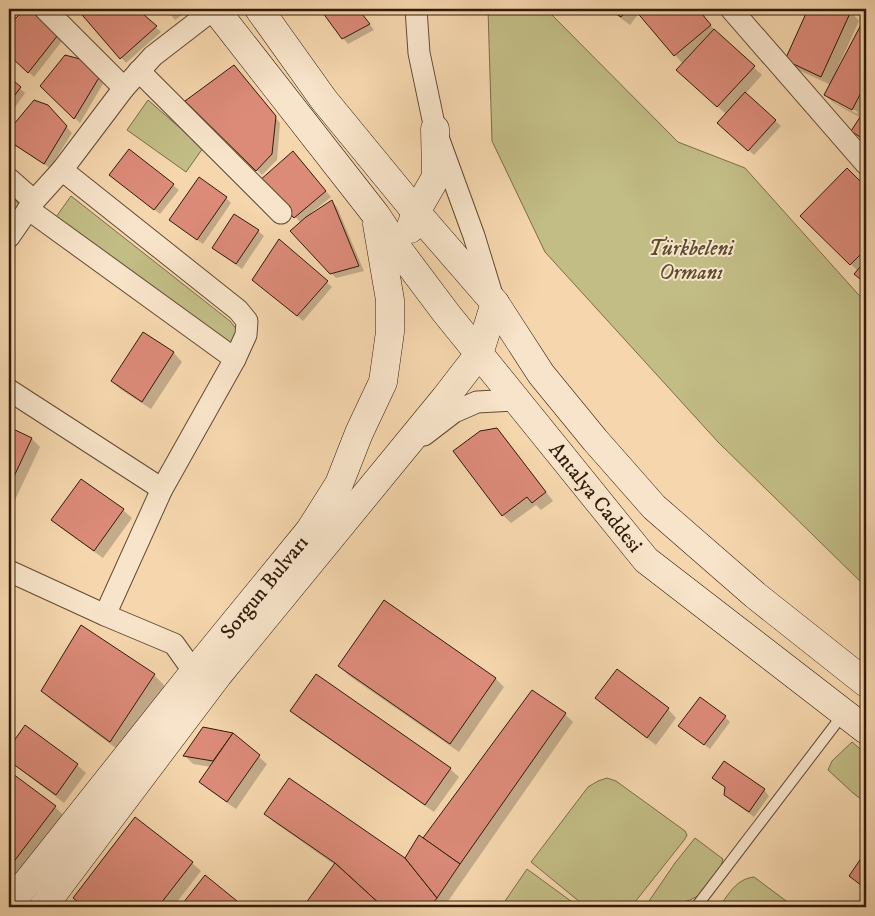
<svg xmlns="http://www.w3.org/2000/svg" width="875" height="916" font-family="'IM FELL DW Pica',serif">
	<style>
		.green { fill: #c2bc85; stroke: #7a6c48 }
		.shadow { fill: #0003; fill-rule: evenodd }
		.building { fill: #dc8b79; stroke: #311b0a }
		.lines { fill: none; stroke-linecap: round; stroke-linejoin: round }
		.lane-casing { stroke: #624a33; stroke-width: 12 }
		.street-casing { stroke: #624a33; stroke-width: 23 }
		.secondary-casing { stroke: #311b0a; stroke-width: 29 }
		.lane { stroke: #f8e4ca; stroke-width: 10 }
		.street { stroke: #f8e4ca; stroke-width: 21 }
		.secondary { stroke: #f8e4ca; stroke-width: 28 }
		.labels { text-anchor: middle; stroke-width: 4; stroke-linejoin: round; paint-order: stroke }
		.park-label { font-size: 21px; font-style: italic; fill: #5c4b2f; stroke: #f8e4ca }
		.street-label { font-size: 21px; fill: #311b0a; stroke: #f8e4ca }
	</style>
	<rect width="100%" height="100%" fill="#f5d6ad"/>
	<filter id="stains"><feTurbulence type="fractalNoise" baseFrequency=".004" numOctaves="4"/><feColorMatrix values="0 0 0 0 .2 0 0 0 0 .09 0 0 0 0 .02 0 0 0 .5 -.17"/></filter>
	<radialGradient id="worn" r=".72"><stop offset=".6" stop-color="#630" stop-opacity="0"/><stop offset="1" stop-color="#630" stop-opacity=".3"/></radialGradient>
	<g class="green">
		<path d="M488,9H546L678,142L745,168L866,303V587L718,442L545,252L492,141Z"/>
		<path d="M148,100L203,148L186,172L127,130Z"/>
		<path d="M9,195L19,204L9,218Z"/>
		<path d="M71,196L230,321L238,331L233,346L56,217Z"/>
		<path d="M852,742L866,754V803L853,793L828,770L832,761Z"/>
		<path d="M607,778L616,781L685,831L687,835L685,839L631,907H586L531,862L588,787L598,781Z"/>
		<path d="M695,838L723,859L721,866L698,896L690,900L667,907H645L675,863Z"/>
		<path d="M527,869L579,907H501Z"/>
		<path d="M754,877L793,906V907H719C729,894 736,879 754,877Z"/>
	</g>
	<g class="shadow">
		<path d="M9,9H22L14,20L15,21L28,9L62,41L34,77L9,54Z"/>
		<path d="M79,9H135L161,32L126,63Z"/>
		<path d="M166,9H190L175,20Z"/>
		<path d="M321,9H358L374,30L348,44L343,38Z"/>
		<path d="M608,9H697L718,34L762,75L745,94L781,126L754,155L724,129L726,114L686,78L683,64L639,13L630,25Z"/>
		<path d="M810,9H843L851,12L859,21L837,69L839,70L865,20L866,21V142L852,131L861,118L834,103L825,95L831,85L794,68L786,60ZM834,99L858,112L857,114L834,102Z"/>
		<path d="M80,60L104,82L80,123L42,86Z"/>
		<path d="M239,72L280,123L277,160L262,175L187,101Z"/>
		<path d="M9,79L25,93L9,116Z"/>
		<path d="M34,101L51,110L72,133L50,168L9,142V132Z"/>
		<path d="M129,150L179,190L160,214L116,180Z"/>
		<path d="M298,158L331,197L311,213L312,215L332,202L337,207L364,271L336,278L292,231L301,223L261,181Z"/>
		<path d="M847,169L866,188V284L856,274L858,271L801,216Z"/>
		<path d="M226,198L231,203L203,244L176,225L170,220Z"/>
		<path d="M258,231L264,236L242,269L219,253L213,248Z"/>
		<path d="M279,241L332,287L303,321L259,285Z"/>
		<path d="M143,333L174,353L182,362L151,409L120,389L112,381Z"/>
		<path d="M9,428L32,439L40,447L15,500L9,497Z"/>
		<path d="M497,429L505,438L553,501L541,510L536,505L511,523L503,515Z"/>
		<path d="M82,480L123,510L132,518L103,558L61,528L53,520Z"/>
		<path d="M384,601L496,679L504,687L459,752L348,675L339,666Z"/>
		<path d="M617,671L668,709L676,718L656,745L604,706L596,698Z"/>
		<path d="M154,675L165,686L121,752L54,702L43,691Z"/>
		<path d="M292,711L450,769L459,777L434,812L300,719Z"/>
		<path d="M565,714L573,722L444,907H305L335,865L274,822L266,814L405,859L423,840Z"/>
		<path d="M725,717L730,722L710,749L685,731Z"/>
		<path d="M25,727L77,765L86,773L64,803L9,761V750Z"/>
		<path d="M204,728L232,734L267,764L236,809L209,790L201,782L211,767L193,764L185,756Z"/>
		<path d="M9,772L55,807L66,818L15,884L9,879Z"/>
		<path d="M714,778L764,790L769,796L754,817L731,800L726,795V788Z"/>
		<path d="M135,819L192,863L201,871L173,907H84L74,898Z"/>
		<path d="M205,877L237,901L242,907H181Z"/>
	</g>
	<g class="building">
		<path d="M25,9H29L58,35L28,73L9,55V25Z"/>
		<path d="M77,9H137L157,26L120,59Z"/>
		<path d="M165,9H177L169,15Z"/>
		<path d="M320,9H358L370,24L342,39Z"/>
		<path d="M609,9H628L621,17Z"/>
		<path d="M637,9H698L711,25L674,56L635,10Z"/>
		<path d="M808,9H846L851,11L821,77L785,60Z"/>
		<path d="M864,19L866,20V83L852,110L824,95Z"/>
		<path d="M714,29L755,66L717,107L676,70Z"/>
		<path d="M65,55L80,59L100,76L74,119L40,86Z"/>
		<path d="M234,65L276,116L272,154L256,171L185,101Z"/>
		<path d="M9,77L21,87L9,103Z"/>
		<path d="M745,92L776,120L748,151L717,123Z"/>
		<path d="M34,100L48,105L67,126L44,164L9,141V130Z"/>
		<path d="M866,108V141L851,131Z"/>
		<path d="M129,149L174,184L154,210L109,175Z"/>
		<path d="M293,151L326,191L294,218L259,181Z"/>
		<path d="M847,168L866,187V249L850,265L800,216Z"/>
		<path d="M199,177L227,197L197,240L169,220Z"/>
		<path d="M332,200L359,266L330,274L290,231L306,217Z"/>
		<path d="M234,214L259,230L236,264L212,248Z"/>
		<path d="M279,239L328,281L297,316L252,280Z"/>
		<path d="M866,260V284L854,274Z"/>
		<path d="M143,332L174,352L142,402L111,381Z"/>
		<path d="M9,427L32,438L9,487Z"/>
		<path d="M497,428L546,492L532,503L527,497L502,516L453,451L480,431Z"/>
		<path d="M81,479L124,509L94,551L51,520Z"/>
		<path d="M384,600L496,678L450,744L338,666Z"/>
		<path d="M81,625L155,674L110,742L41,691Z"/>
		<path d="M617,669L669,708L647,738L595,698Z"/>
		<path d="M316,674L451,768L425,805L290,711Z"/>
		<path d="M532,690L566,713L460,864L423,838Z"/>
		<path d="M700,697L726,716L704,745L678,726Z"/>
		<path d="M25,725L78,764L56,795L9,761V748Z"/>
		<path d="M203,727L233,733L213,761L183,756Z"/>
		<path d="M233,733L260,755L227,802L199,782Z"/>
		<path d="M724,761L765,789L749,812L724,795L725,787L712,778Z"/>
		<path d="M9,771L56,806L9,868Z"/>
		<path d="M289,778L405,858L437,898L430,907H383L335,863L264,814Z"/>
		<path d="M135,817L193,862L158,907H85L73,898Z"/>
		<path d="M419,835L460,864L437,898L405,858Z"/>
		<path d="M866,851V889L849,876Z"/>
		<path d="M335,863L383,907H303Z"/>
		<path d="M205,875L237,901L232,907H180Z"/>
		<path d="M70,902L77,907H65Z"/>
	</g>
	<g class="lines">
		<g class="lane-casing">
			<path id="lane" d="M696,907L844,713"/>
		</g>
		<g class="street-casing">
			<g id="street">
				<path d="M45,9L124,88"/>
				<path d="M416,9L419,53L435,129L474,236L493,298"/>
				<path d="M731,9L866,164"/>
				<path d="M139,71L281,213"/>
				<path d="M62,170L238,310L247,321L246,335L235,359L162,489L105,615"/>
				<path d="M9,179L34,201"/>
				<path d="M28,209L235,359"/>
				<path d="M9,237L34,201L62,170L124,88L153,56L214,9"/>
				<path d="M9,390L162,489"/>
				<path d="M424,435L454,412L477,402L517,400"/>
				<path d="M9,571L105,615L174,644L194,672"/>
			</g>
		</g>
		<g class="secondary-casing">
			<g id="secondary">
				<path d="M215,9L376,215L401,253L446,313L646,560L866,730"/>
				<path d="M259,9L324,100L416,212L495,303L541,374L595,440L654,507L755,595L866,683"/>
				<path d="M410,229L416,212L436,177L435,129"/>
				<path d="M9,905L194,672L310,530L339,484L359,433L383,382L390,332V300L377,224"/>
				<path d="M43,907L218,675L445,398L479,354L495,303"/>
			</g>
		</g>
		<use href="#lane" class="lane"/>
		<use href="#street" class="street"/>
		<use href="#secondary" class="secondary"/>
	</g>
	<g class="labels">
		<g class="park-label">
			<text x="691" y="255">Türkbeleni<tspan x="691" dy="24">Ormanı</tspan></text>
		</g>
		<g class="street-label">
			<text transform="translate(596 497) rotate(51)" y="7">Antalya Caddesi</text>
			<text transform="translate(264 587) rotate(-51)" y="7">Sorgun Bulvarı</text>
		</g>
	</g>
	<rect width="875" height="916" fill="none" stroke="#f5d6ad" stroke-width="30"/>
	<rect x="10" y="10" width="855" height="896" fill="none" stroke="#311b0a" stroke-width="2.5"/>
	<rect x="15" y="15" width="845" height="886" fill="none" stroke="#311b0a"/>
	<rect width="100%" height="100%" filter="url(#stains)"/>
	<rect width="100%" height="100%" fill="url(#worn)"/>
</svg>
